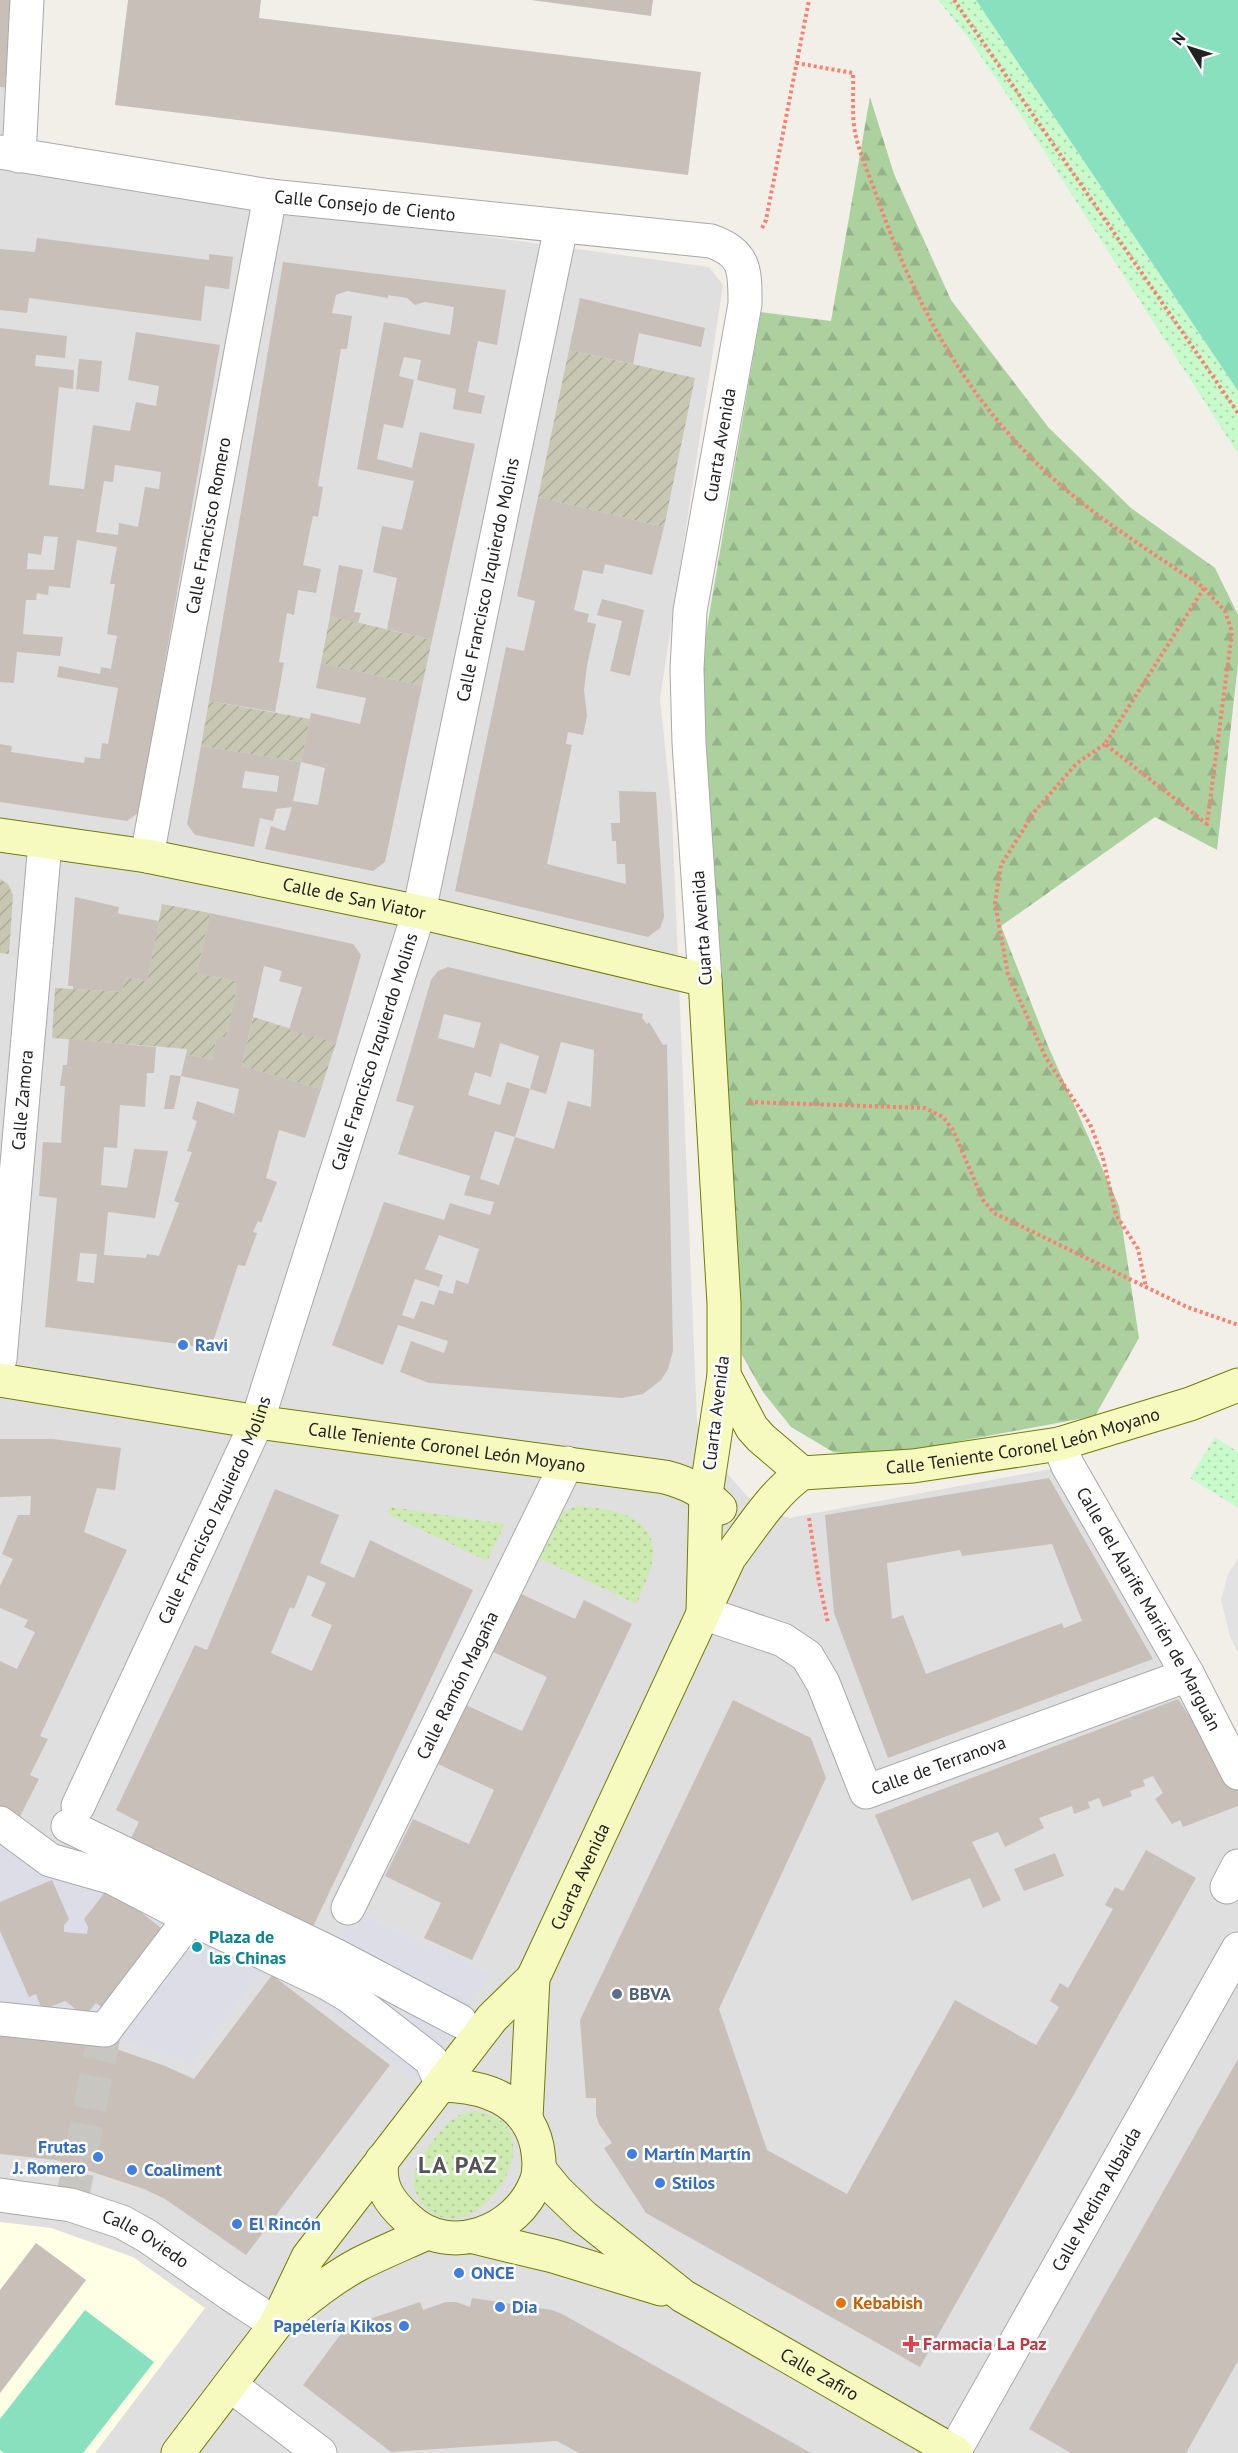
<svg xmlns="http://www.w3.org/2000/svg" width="1238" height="2453" font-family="'PT Sans',sans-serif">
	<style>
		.residential { fill: #e0dfdf }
		.education { fill: #ffffe5 }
		.construction { fill: url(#construction-furrows) }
		.grass { fill: url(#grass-dots) }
		.forest { fill: url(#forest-firs) }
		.park { fill: url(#park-dots) }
		.pitch { fill: #88e0be }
		.parking { fill: #e2e2e2 }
		.plaza { fill: #dddde8 }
		.building { fill: #c7bfb8; fill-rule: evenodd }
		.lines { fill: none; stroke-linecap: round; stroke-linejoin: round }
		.street-tunnel { stroke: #c8c6c1; stroke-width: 33; stroke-dasharray: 33 16; stroke-linecap: butt }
		.street-casing { stroke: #a9a9a9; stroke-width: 35 }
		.secondary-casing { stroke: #707d05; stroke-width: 35 }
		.path { stroke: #fa8072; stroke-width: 4; stroke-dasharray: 3 3; stroke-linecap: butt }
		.street { stroke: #fff; stroke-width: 33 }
		.secondary { stroke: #f7fabf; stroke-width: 33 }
		.shop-dot { fill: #3f7fe0; stroke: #fff; stroke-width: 2 }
		.culture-dot { fill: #0f9aa8; stroke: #fff; stroke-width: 2 }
		.service-dot { fill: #5c6f8a; stroke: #fff; stroke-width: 2 }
		.food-dot { fill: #e8710a; stroke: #fff; stroke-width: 2 }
		.health-dot { fill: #e0444e; stroke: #fff; stroke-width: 2 }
		.labels { text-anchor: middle; stroke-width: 5; stroke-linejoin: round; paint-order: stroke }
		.street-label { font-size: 18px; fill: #222; stroke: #fff }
		.shop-label { font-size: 18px; font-weight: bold; fill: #366cbe; stroke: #fff; text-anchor: start }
		.culture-label { font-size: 18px; font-weight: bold; fill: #0d838f; stroke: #fff; text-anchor: start }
		.service-label { font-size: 18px; font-weight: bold; fill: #4e5e75; stroke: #fff; text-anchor: start }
		.food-label { font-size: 18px; font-weight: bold; fill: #c56008; stroke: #fff; text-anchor: start }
		.health-label { font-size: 18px; font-weight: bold; fill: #be3a42; stroke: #fff; text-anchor: start }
		.district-label { font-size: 24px; font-weight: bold; letter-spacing: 1.5px; fill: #555; stroke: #fff }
	</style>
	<defs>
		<pattern id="construction-furrows" width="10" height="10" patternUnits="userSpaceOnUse" patternTransform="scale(1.5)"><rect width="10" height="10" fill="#c7c7b4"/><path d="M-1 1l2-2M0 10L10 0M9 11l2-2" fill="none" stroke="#abab9a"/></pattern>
		<pattern id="grass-dots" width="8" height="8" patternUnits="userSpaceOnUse" patternTransform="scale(1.5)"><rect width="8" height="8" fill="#cdebb0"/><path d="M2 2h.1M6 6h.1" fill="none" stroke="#b0c997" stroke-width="1.8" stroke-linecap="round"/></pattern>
		<pattern id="forest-firs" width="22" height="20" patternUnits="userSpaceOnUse" patternTransform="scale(1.5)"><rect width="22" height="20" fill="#add19e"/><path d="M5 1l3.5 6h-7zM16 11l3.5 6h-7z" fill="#95b388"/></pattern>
		<pattern id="park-dots" width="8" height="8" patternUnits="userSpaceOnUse" patternTransform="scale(1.5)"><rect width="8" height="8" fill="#c8facc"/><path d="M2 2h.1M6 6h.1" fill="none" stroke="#acd6af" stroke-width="1.8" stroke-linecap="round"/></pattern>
	</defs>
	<rect width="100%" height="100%" fill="#f2efe9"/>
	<path class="residential" d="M0,0H37L28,174L709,267L723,285L660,699L672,814L697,1421L704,1448L759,1509L789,1518L1056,1468L1238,1782V2453H0Z"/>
	<path class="education" d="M0,2222L51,2228L133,2257L205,2308L95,2453H0Z"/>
	<g class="construction">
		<path d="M569,350L695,378L664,527L538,497Z"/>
		<path d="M330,616L432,640L422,686L321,663Z"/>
		<path d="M209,701L310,719L301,762L201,746Z"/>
		<path d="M0,879L8,884L13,895L9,954L0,953Z"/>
		<path d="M162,904L210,913L197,973L235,981L236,991L226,1038L217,1036L212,1060L186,1054L187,1049L52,1038L55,988L122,992L125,977L147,981Z"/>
		<path d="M253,1017L336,1043L321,1089L242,1066Z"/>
	</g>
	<g class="grass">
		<path d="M576,1506C604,1508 652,1512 653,1551C654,1568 642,1588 637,1604L536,1557L560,1514Z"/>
		<path d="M391,1507L505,1524L487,1561L388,1514L387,1511Z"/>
		<path d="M474,2111C559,2121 487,2240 436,2215C418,2206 408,2183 417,2165C420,2157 427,2150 432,2142C445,2126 453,2114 474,2111Z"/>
	</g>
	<path class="forest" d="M870,97L894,174L951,300L1049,428L1131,508L1215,568L1238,615V664L1217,850L1155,817L1001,926L1048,1046L1119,1206L1139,1338L1095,1416L875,1457L833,1452L791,1427L763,1392L742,1355L700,668L761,312L831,321Z"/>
	<g class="park">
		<path d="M938,0H976L1238,391V454L1024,120L967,36Z"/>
		<path d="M1215,1437L1238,1452V1508L1190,1478Z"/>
	</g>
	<g class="pitch">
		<path d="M976,0H1238V391Z"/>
		<path d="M85,2310L154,2362L83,2453H4L0,2450V2419Z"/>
	</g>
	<path class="parking" d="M1238,1558V1653L1230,1636L1221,1600L1228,1574Z"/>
	<g class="plaza">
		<path d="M0,1823L272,1959L191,2065L130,2043L31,2026L0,2025V1931L29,1997L36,1994L42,2009L65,2001L85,2016L96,2003L101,2007L161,1928L109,1887L84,1918L88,1927L87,1934L64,1932V1925L69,1919L0,1902Z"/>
		<path d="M348,1908L491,1974L453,2031L414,2080L317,1998L327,1983Z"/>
	</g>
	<g class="building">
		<path d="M0,0H18L13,88L0,87Z"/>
		<path d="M128,0H261L259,18L701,72L688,175L115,105Z"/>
		<path d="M531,0H653L651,16Z"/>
		<path d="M37,238L209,260V254L233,257L229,289L205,286L201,321L29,298L27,313L0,310V249L35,252Z"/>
		<path d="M283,262L506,290L497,345L478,341L468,392L485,396L481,414L453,409L456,389L417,380L421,360L404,357L399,376L414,380L403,428L384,424L377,459L412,468L420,432L475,444L432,640L387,629L397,578L373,572L382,526L402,530L414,481L357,469L384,322L450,335L454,307L425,302L415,305L407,298L388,295V298L347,291L336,295L332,313L352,316L347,349H341L318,486L323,487L318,517L313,516L303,565L321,569L316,593L298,590L294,615L287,613L279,662L284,663L275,712L209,701Z"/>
		<path d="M580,298L705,328L701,347L639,333L633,364L569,350Z"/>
		<path d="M0,328L67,336L65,358L36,355L35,366L74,370L73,389L59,387L49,485L84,489L93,425L130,431L136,402L156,406L159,386L128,380L136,332L220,345L139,812L127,821L0,802V744L12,746L11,752L84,763L85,757L100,759L102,743L108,744L118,688L57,677L59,666L100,674L101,667L111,669L117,636L107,634L115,584H110L117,547L77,540L70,588L49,586L48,595L37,593L36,600H26L23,634L63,637L60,656L17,652L14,683L0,682ZM115,465L161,472L159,489L145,487L138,527L119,523L118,535L96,532L104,481L113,482ZM44,536L58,537L54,570L27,569L28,553L41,555Z"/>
		<path d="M79,359L102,361L99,392L76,389Z"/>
		<path d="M538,497L664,527L652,575L605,564L603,574L583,570L574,610L589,614L587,622L596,624L587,666L584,690L587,716L583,735L568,732L566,744L572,745L547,864L626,884L625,864H617L616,841H612L611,823H620L619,791L656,792L664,917L660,928L648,937L455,891L506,647L524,651L535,601L517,596Z"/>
		<path d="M339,565L363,570L354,612L361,613L358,623L330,616Z"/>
		<path d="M602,599L644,610L630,676L610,671L622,621L597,615Z"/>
		<path d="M321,663L422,686L385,862L373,871L265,849L271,826L285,831L292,807L276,809L273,821L260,818L254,847L195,835L187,824L201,746L301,762L293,801L318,805L325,768L301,762L311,713L360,724L366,698L316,688ZM245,771L279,776L277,792L242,788Z"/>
		<path d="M75,897L119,907L118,913L120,914L159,921L147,981L125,977L122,992L73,989V986H68Z"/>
		<path d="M210,913L353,944L361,955L336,1043L289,1030L302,987L279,981L282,971L264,966L242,1066L321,1089L305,1138L279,1130L266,1178L277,1182L261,1223L258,1221L253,1232L257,1233L245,1266L238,1265L211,1348L45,1327L57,1198L39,1196L43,1142L61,1143L65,1086H60L63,1065H67L69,1039L156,1047L154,1073H147L145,1107L120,1105L117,1148L104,1147L101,1185L127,1188L134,1149L168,1151L155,1218L108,1212L104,1255L146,1258L147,1254L159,1256L179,1203L174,1201L192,1152L187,1151L197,1121L192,1119L197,1101L234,1114L239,1089L181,1076L186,1054L212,1060L217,1036L226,1038L236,991L235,981L197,973ZM80,1253L97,1254L94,1283L77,1281Z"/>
		<path d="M448,967L643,1014L642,1018L647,1024L649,1022L663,1045L667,1044L673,1351L668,1369L661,1380L643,1394L622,1398L429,1383L400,1372L411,1341L444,1353L448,1341L398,1325L383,1365L332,1345L384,1202L444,1220L450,1203L490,1215L494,1202L464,1195L470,1176L398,1154L414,1106L396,1101L431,980L438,971ZM444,1014L481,1023L474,1048L438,1038ZM561,1042L594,1050L591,1107L568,1101L554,1149L515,1137L530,1089L507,1082L500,1105L468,1095L475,1072L491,1077L500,1043L539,1056L530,1089L546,1094ZM495,1131L515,1137L499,1185L480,1179ZM439,1235L479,1249L468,1284L456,1280L453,1294L439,1290L434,1305L421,1301L414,1319L402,1315L415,1279L439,1287L443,1275L425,1269Z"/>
		<path d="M170,1075L181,1076L174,1109H164Z"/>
		<path d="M0,1439H53L121,1448L115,1490L97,1488L84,1532L127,1550L40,1736L48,1739L30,1775L39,1779L17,1822L0,1809V1661L17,1669L35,1632L24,1627L28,1620L0,1608V1586L13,1559L2,1554L18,1515H30L31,1496L0,1497Z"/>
		<path d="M1049,1478L1153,1659L888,1758L834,1613L825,1515ZM1052,1544L1082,1621L1064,1628L1062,1623L926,1674L903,1615L892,1619L887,1563L960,1550L962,1556Z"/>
		<path d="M275,1489L339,1515L320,1563L354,1578L370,1540L473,1590L309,1935L126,1848L139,1822L116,1810L195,1645L207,1650ZM308,1575L326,1583L311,1616L332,1625L312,1671L271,1653L290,1607L294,1609Z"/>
		<path d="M519,1593L575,1619L584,1600L632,1624L472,1960L424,1938L441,1903L385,1876L413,1819L469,1844L494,1790L438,1764L466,1705L522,1731L547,1677L491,1651Z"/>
		<path d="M1178,1699L1238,1790V1806L1183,1827L1180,1820L1172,1824L1155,1799L1163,1793L1153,1776L1143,1780L1145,1786L1130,1791L1132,1796L1103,1807L1099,1798L1088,1802L1090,1808L1074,1814L1072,1806L1039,1818L1044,1828L1005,1847L998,1832L972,1842L1001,1900L983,1908L970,1878L912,1901L875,1815Z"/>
		<path d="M733,1700L811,1738L826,1778L719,2009L767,2150L847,2194L955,2000L1036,2045L1059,2007L1050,2001L1060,1983L1068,1988L1113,1909L1105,1905L1115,1887L1123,1891L1146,1850L1196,1878L920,2367L646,2213L604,2148L612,2143L599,2124L596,2115V2098H586L580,2020Z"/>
		<path d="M1055,1853L1064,1876L1024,1891L1014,1869Z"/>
		<path d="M52,1880L69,1919L64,1925V1932L87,1934L88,1927L84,1919L109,1887L161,1928L101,2007L96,2003L85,2016L65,2001L42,2010L36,1994L29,1997L0,1931V1902Z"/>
		<path d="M272,1975L390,2065L246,2255L165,2199L144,2189L56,2160L0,2154V2029L88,2039L165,2066L194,2079Z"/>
		<path d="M1238,2059V2361L1186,2453H1071L1029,2429Z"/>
		<path d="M36,2243L86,2280L0,2393V2290Z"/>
		<path d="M472,2298L552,2310L562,2314L811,2453H579L557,2441L391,2452L303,2385L346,2327L420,2302L423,2310L446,2302H456L470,2307Z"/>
	</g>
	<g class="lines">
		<path class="street-tunnel" d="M71,2205L105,2030"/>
		<g class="street-casing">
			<g id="street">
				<path id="s1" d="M0,152L270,196L711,241C746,253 745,271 745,304L690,611L687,669L689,743L705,980"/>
				<path d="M19,156L27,0"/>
				<path id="s2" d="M147,856L270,196"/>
				<path id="s3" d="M0,1359L45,843"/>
				<path id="s4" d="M1059,1444L1068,1466L1188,1675L1238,1773"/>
				<path id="s5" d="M703,1613L783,1640L807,1656L823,1683L866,1792L1188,1675"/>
				<path id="s6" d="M78,1806L257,1422L419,912L561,227"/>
				<path d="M0,1823L50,1860L113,1878L190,1918L327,1983L349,1996L431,2060L442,2085"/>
				<path d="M68,1826L335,1955L460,2021"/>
				<path d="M1227,1887L1238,1866"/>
				<path id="s7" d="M348,1908L567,1463"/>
				<path d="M0,2019L105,2030L190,1918"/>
				<path id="s8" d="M0,2195L71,2205L122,2222L147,2236L230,2294L276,2324"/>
				<path d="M230,2385L320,2453"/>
				<path id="s9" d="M954,2452L1238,1949"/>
			</g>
		</g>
		<g class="secondary-casing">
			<g id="secondary">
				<path id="s10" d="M0,835L147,856L419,912L705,980L724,1304V1375L706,1494L703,1613"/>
				<path d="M724,1375L752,1428L761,1438L802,1473"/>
				<path id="s11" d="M0,1380L257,1422L665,1477C688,1483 703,1491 720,1508"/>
				<path id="s12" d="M526,2118L533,1978L729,1558C751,1529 772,1494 802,1473L913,1466L1059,1444L1190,1404L1238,1385"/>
				<path d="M382,2160C378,2186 389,2202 408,2219C449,2258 517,2232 536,2182C541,2171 539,2158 537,2146C527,2100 485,2086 442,2085"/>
				<path id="s13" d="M539,2169L557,2191L584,2217L683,2296L956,2453"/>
				<path d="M474,2237L553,2256L661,2289"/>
				<path d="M282,2319C307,2299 331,2279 359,2264C381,2253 405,2243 427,2233"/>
				<path d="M178,2453L276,2324L308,2257L492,2018L533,1978"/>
			</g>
		</g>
		<g class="path">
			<path d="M954,0L1238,413"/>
			<path d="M796,63L853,73C854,93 851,117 856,137C861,157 870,177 877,197C915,305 969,405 1057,482C1102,522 1155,554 1204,588L1105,744L1207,824L1232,632L1225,611L1204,588"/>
			<path d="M762,228L766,220L809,0"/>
			<path d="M1105,744L1077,763L1035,811L1001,865L995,903L1008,974L1046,1058L1090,1124L1103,1158L1116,1215L1138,1249L1146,1287"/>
			<path d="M749,1102L925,1108L943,1117L953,1130L983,1200L994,1213L1187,1307L1238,1325"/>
			<path d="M809,1518L819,1582L828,1623"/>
		</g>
		<use href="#street" class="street"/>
		<use href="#secondary" class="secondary"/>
	</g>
	<g class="shop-dot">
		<circle cx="183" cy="1345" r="6"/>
		<circle cx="632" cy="2154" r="6"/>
		<circle cx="98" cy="2157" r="6"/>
		<circle cx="132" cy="2170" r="6"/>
		<circle cx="660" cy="2183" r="6"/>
		<circle cx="237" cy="2224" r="6"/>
		<circle cx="459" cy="2273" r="6"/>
		<circle cx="500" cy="2307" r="6"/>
		<circle cx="404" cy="2326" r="6"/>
	</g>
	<circle class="culture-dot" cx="197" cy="1947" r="6"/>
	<circle class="service-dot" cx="617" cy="1994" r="6"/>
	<circle class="food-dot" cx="841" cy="2303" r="6"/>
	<path class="health-dot" d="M908 2335h6v6h6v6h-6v6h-6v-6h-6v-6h6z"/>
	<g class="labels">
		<g class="street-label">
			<text dy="6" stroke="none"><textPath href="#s1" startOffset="369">Calle Consejo de Ciento</textPath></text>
			<text transform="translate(720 445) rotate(-80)" y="6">Cuarta Avenida</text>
			<text dy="6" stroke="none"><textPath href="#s2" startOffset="336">Calle Francisco Romero</textPath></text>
			<text dy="6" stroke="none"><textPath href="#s6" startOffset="1298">Calle Francisco Izquierdo Molins</textPath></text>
			<text dy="6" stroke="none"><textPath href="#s10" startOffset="360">Calle de San Viator</textPath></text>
			<text transform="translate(702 928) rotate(-94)" y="6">Cuarta Avenida</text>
			<text dy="6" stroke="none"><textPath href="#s6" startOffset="812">Calle Francisco Izquierdo Molins</textPath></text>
			<text dy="6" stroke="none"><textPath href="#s3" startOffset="260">Calle Zamora</textPath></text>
			<text transform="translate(716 1413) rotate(-83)" y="6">Cuarta Avenida</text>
			<text dy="6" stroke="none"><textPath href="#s12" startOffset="940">Calle Teniente Coronel León Moyano</textPath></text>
			<text dy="6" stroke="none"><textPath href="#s11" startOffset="452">Calle Teniente Coronel León Moyano</textPath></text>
			<text dy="6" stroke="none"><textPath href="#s6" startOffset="326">Calle Francisco Izquierdo Molins</textPath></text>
			<text dy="6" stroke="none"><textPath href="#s4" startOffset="188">Calle del Alarife Marién de Marguán</textPath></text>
			<text dy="6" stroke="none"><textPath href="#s7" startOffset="248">Calle Ramón Magaña</textPath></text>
			<text dy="6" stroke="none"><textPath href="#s5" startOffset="339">Calle de Terranova</textPath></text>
			<text dy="6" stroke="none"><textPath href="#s12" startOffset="252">Cuarta Avenida</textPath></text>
			<text dy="6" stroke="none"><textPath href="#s9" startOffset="290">Calle Medina Albaida</textPath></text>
			<text dy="6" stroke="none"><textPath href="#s8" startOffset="154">Calle Oviedo</textPath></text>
			<text dy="6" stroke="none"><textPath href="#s13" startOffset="350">Calle Zafiro</textPath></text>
		</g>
		<g class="shop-label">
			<text x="195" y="1351">Ravi</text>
			<text x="86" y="2153" text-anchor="end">Frutas<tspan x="86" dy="21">J. Romero</tspan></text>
			<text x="644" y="2160">Martín Martín</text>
			<text x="144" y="2176">Coaliment</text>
			<text x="672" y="2189">Stilos</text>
			<text x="249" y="2230">El Rincón</text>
			<text x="471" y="2279">ONCE</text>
			<text x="512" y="2313">Dia</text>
			<text x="392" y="2332" text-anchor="end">Papelería Kikos</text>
		</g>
		<g class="culture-label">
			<text x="209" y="1943">Plaza de<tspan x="209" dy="21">las Chinas</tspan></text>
		</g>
		<g class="service-label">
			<text x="629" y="2000">BBVA</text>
		</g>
		<g class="food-label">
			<text x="853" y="2309">Kebabish</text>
		</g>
		<g class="health-label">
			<text x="923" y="2350">Farmacia La Paz</text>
		</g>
		<g class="district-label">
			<text x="458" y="2173">LA PAZ</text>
		</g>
	</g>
	<g transform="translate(1190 48) rotate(308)" stroke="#ffffff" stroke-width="4.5" paint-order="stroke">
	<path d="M0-4.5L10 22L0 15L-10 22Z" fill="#222222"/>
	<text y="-9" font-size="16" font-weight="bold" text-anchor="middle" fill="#222222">N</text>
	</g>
</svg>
